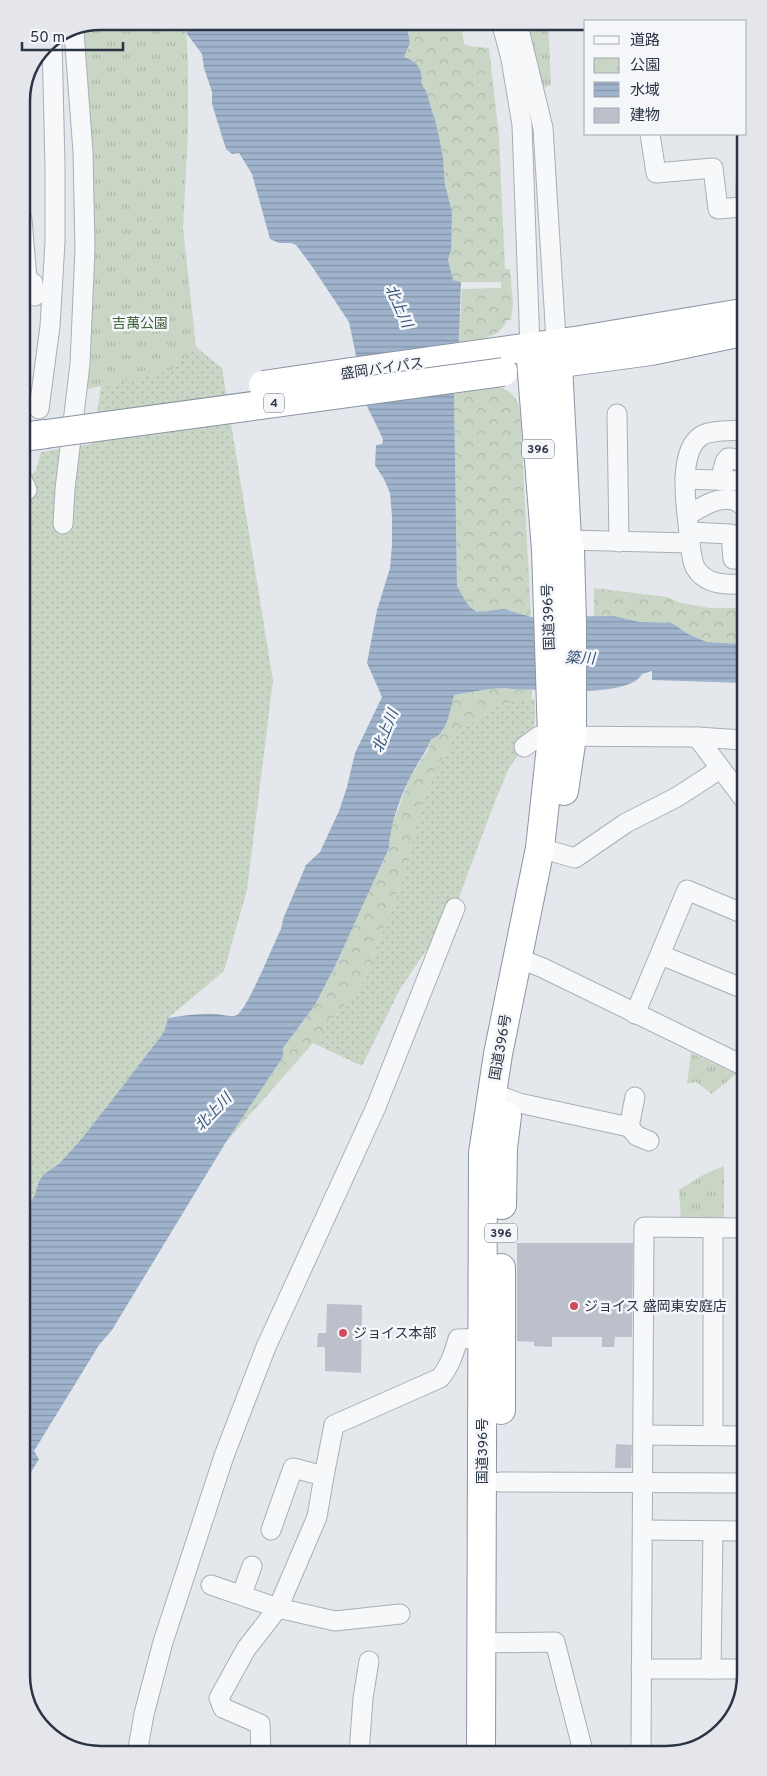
<svg xmlns="http://www.w3.org/2000/svg" width="767" height="1776" font-family="Overpass,'Noto Sans JP',sans-serif">
	<style>
		.grass { fill: url(#grass-dots) }
		.forest { fill: url(#forest-crowns) }
		.park { fill: url(#park-tufts) }
		.water { fill: url(#water-rules) }
		.building { fill: #bbc0ca }
		.lines { fill: none; stroke-linecap: round; stroke-linejoin: round }
		.minor-casing { stroke: #a9aeb7; stroke-width: 21 }
		.highway-casing { stroke: #8b94a3; stroke-width: 30 }
		.minor { stroke: #f7f8fa; stroke-width: 19 }
		.highway { stroke: #fff; stroke-width: 28 }
		.highway-bridge-casing { stroke: #8b94a3; stroke-width: 30; stroke-linecap: butt }
		.highway-bridge { stroke: #fff; stroke-width: 28 }
		.poi-dot { fill: #d1495b; stroke: #f4f6f9; stroke-width: 2 }
		.labels { text-anchor: middle; stroke-width: 5; stroke-linejoin: round; paint-order: stroke }
		.shield { fill: #f4f6f9; stroke: #676e7b; stroke-width: 1 }
		.shield-label { font-size: 12px; font-weight: bold; fill: #2b3445 }
		.park-label { font-size: 14px; fill: #3f6138; stroke: #f4f6f9 }
		.street-label { font-size: 14px; fill: #2b3445; stroke: #f4f6f9 }
		.poi-label { font-size: 14px; fill: #2b3445; stroke: #f4f6f9; text-anchor: start }
		.water-label { font-size: 15px; font-style: italic; fill: #34527a; stroke: #f4f6f9 }
		.rim { fill: none; stroke: #2b3445; stroke-width: 2.5 }
	</style>
	<defs>
		<pattern id="grass-dots" width="8" height="8" patternUnits="userSpaceOnUse" patternTransform="scale(1.25)"><rect width="8" height="8" fill="#c9d6c5"/><path d="M2 2h.1M6 6h.1" fill="none" stroke="#adb8ab" stroke-width="1.8" stroke-linecap="round"/></pattern>
		<pattern id="forest-crowns" width="20" height="18" patternUnits="userSpaceOnUse" patternTransform="scale(1.25)"><rect width="20" height="18" fill="#c9d6c5"/><path d="M2 6a3 3 0 1 1 6 0M12 15a3 3 0 1 1 6 0" fill="none" stroke="#adb8ab"/></pattern>
		<pattern id="park-tufts" width="24" height="20" patternUnits="userSpaceOnUse" patternTransform="scale(1.25)"><rect width="24" height="20" fill="#c9d6c5"/><path d="M3 7l-1-3M5 7V3M7 7l1-3M15 17l-1-3M17 17v-4M19 17l1-3" fill="none" stroke="#adb8ab"/></pattern>
		<pattern id="water-rules" width="6" height="5" patternUnits="userSpaceOnUse" patternTransform="scale(1.25)"><rect width="6" height="5" fill="#9fb4cc"/><path d="M0 2.5h6" fill="none" stroke="#8293a7"/></pattern>
	</defs>
	<rect width="100%" height="100%" fill="#e4e7ec"/>
	<g class="grass">
		<path d="M196,347L222,368L273,680L247,890L224,971L168,1018L164,1032L122,1087L83,1137L60,1163L44,1174L39,1181L34,1197L24,1210L22,481L36,471L41,452L92,444L101,386L172,370Z"/>
		<path d="M535,699V721L532,733L524,747L509,768L494,804L455,908L400,989L362,1066L313,1043L363,982L408,864L416,823L430,780L455,735L491,709L510,702Z"/>
	</g>
	<g class="forest">
		<path d="M406,21H461L464,44L469,46L489,48L499,137L505,269H510L513,304L511,320H507C499,340 477,339 459,342L462,289L501,288V282H457L453,280L448,259L451,251L443,157L437,127L426,91L404,57L410,43Z"/>
		<path d="M495,387C509,388 517,397 520,410L531,617L504,609L479,612L471,608L466,602L457,586L454,394Z"/>
		<path d="M594,588L667,597L681,603L709,608H743V644L707,642L688,634L672,623L640,622L614,616L594,617Z"/>
		<path d="M493,689H532V700L510,702L491,709L455,735L430,780L416,823L408,864L363,982L313,1043L226,1142L283,1057V1048L315,1005L336,964L389,848L390,831L410,777L428,750L431,739L443,731L454,695Z"/>
	</g>
	<g class="park">
		<path d="M101,21H181L186,26L188,64V130L183,229L196,347L172,370L84,390L81,29Z"/>
		<path d="M522,21H548L551,85L543,88Z"/>
		<path d="M742,173V200L735,201V184Z"/>
		<path d="M691,1053L736,1074L712,1094L696,1082L687,1084Z"/>
		<path d="M724,1166V1217L681,1219L679,1190L703,1175Z"/>
	</g>
	<path class="water" d="M181,21H406L410,43L404,57C416,61 424,69 421,83L426,91L437,127L443,157L445,185L452,212L451,251L448,259L453,280L461,282L459,339L454,394L457,586L466,602L471,608L478,612L504,609L531,617L614,616L640,622L672,623L688,634L707,642L743,644V683L652,680V671L642,674C627,702 522,686 492,689C480,690 467,693 454,695C450,709 447,736 431,739C427,751 420,759 414,770C402,792 390,823 389,848L336,964L315,1005L283,1048V1057L226,1142L112,1330L99,1345L34,1451L39,1459L25,1482L24,1210L34,1197L39,1181L44,1174L60,1163L83,1137L122,1087L164,1032L168,1018C183,1016 198,1013 214,1014C221,1014 231,1018 237,1015C247,1010 274,943 281,929L283,919L306,865L320,852L339,811L347,787L355,753L382,697L367,663L377,610L390,568L392,545V516L390,493L384,479L375,465L376,445L382,444L383,439L366,404L349,322L311,265L296,245L291,243H279L270,239L252,174L239,153L232,154L226,149L212,104V92L204,68L202,54L187,34L186,26Z"/>
	<g class="building">
		<path d="M517,1243H633L632,1337H615L614,1347H602V1337H552V1347L534,1346V1342L517,1341Z"/>
		<path d="M327,1304L362,1305L361,1373L325,1371V1347H317L318,1333H326Z"/>
		<path d="M616,1444L632,1445L631,1468H615Z"/>
	</g>
	<g class="lines">
		<g class="minor-casing">
			<g id="minor">
				<path d="M501,21L511,59L522,125L530,347"/>
				<path d="M517,21L543,128L557,356"/>
				<path d="M650,134L656,173L713,168L718,209L742,207"/>
				<path d="M22,219L27,279"/>
				<path d="M22,280L27,279L33,283L35,296"/>
				<path d="M39,409L50,326L55,242V165L52,41"/>
				<path d="M617,414L619,542"/>
				<path d="M22,479L27,490"/>
				<path d="M685,479L743,481"/>
				<path d="M720,480L725,462L728,458H732L742,462"/>
				<path d="M688,515C703,506 727,490 743,506"/>
				<path d="M63,524L65,489L80,364L85,249L83,152L74,32"/>
				<path d="M689,532L731,534L733,559H743"/>
				<path d="M567,540L690,543C688,516 675,454 701,436C710,430 732,431 742,430"/>
				<path d="M690,543C691,551 692,561 695,567C705,585 726,585 743,584"/>
				<path d="M697,737L743,798"/>
				<path d="M524,747L539,736L697,737L743,740"/>
				<path d="M540,848L575,858L626,823L677,797L720,769"/>
				<path d="M661,955L744,989"/>
				<path d="M518,958L543,968L744,1066"/>
				<path d="M635,1014L687,890L744,914"/>
				<path d="M492,1093L519,1103L629,1127L637,1136L649,1141"/>
				<path d="M629,1127L635,1097"/>
				<path d="M713,1228V1435"/>
				<path d="M643,1435L745,1436"/>
				<path d="M324,1476L334,1425L440,1378C450,1366 454,1353 458,1339L493,1338"/>
				<path d="M500,1482L745,1483"/>
				<path d="M271,1530L293,1468L324,1476L317,1517L278,1608L335,1621L400,1614"/>
				<path d="M643,1530L745,1531"/>
				<path d="M211,1585L278,1608L246,1649L219,1698L223,1708L260,1724L261,1753"/>
				<path d="M242,1594L252,1566"/>
				<path d="M481,1643L555,1642L583,1751"/>
				<path d="M641,1669H746"/>
				<path d="M711,1669L713,1531"/>
				<path d="M641,1751L644,1227L745,1228"/>
				<path d="M359,1753L363,1698L369,1661"/>
				<path d="M137,1754L144,1714L163,1642L224,1456L266,1347L376,1107L455,908"/>
			</g>
		</g>
		<g class="highway-casing">
			<g id="highway">
				<path d="M558,364L567,540L570,550L572,624V737L564,791"/>
				<path d="M539,366L651,351L742,332"/>
				<path d="M351,372L581,340L742,313"/>
				<path d="M22,437L46,434"/>
				<path d="M502,1205L503,1148L507,1116"/>
				<path d="M501,1410V1268"/>
				<path d="M481,1752L483,1153L498,1054L540,848L552,737L546,550L530,347"/>
			</g>
		</g>
		<use href="#minor" class="minor"/>
		<use href="#highway" class="highway"/>
		<g class="highway-bridge-casing">
			<g id="highway-bridge">
				<path d="M263,385L351,372"/>
				<path d="M46,434L503,372"/>
			</g>
		</g>
		<use href="#highway-bridge" class="highway-bridge"/>
	</g>
	<g class="poi-dot">
		<circle cx="574" cy="1306" r="5"/>
		<circle cx="343" cy="1333" r="5"/>
	</g>
	<g class="labels">
		<g class="shield">
			<rect x="264" y="393.5" width="20" height="19" rx="4"/>
			<rect x="522" y="439.5" width="32" height="19" rx="4"/>
			<rect x="485" y="1223.5" width="32" height="19" rx="4"/>
		</g>
		<g class="shield-label">
			<text x="274" y="407">4</text>
			<text x="538" y="453">396</text>
			<text x="501" y="1237">396</text>
		</g>
		<g class="park-label">
			<text x="140" y="328">吉萬公園</text>
		</g>
		<g class="street-label">
			<text transform="translate(382 368) rotate(-8)" y="5">盛岡バイパス</text>
			<text transform="translate(548 617) rotate(-92)" y="5">国道396号</text>
			<text transform="translate(500 1047) rotate(-80)" y="5">国道396号</text>
			<text transform="translate(482 1451) rotate(-90)" y="5">国道396号</text>
		</g>
		<g class="poi-label">
			<text x="584" y="1311">ジョイス 盛岡東安庭店</text>
			<text x="353" y="1338">ジョイス本部</text>
		</g>
		<g class="water-label">
			<text transform="translate(399 306) rotate(66)" y="5">北上川</text>
			<text transform="translate(580 658) rotate(2)" y="5">簗川</text>
			<text transform="translate(385 731) rotate(-68)" y="5">北上川</text>
			<text transform="translate(213 1112) rotate(-46)" y="5">北上川</text>
		</g>
	</g>
	<path d="M0 0H767V1776H0ZM101 30H666A71 71 0 0 1 737 101V1675A71 71 0 0 1 666 1746H101A71 71 0 0 1 30 1675V101A71 71 0 0 1 101 30Z" fill="#e4e6eb" fill-rule="evenodd"/>
	<path class="rim" d="M101 30H666A71 71 0 0 1 737 101V1675A71 71 0 0 1 666 1746H101A71 71 0 0 1 30 1675V101A71 71 0 0 1 101 30Z"/>
	<rect x="584" y="20" width="162" height="115" fill="#f4f6f9" stroke="#a4a8b1"/>
	<rect x="594" y="36" width="25" height="8" fill="#f7f8fa" stroke="#a4a8b1"/>
	<text x="630" y="45" font-size="15" fill="#2b3445">道路</text>
	<rect x="594" y="58" width="25" height="15" fill="url(#park-tufts)" stroke="#a4a8b1"/>
	<text x="630" y="70" font-size="15" fill="#2b3445">公園</text>
	<rect x="594" y="82" width="25" height="15" fill="url(#water-rules)" stroke="#a4a8b1"/>
	<text x="630" y="95" font-size="15" fill="#2b3445">水域</text>
	<rect x="594" y="108" width="25" height="15" fill="#bbc0ca" stroke="#a4a8b1"/>
	<text x="630" y="120" font-size="15" fill="#2b3445">建物</text>
	<path d="M22 42v8h101v-8" fill="none" stroke="#2b3445" stroke-width="2.5"/>
	<text x="30" y="42" font-size="15" fill="#2b3445" stroke="#f4f6f9" stroke-width="4" paint-order="stroke">50 m</text>
</svg>
